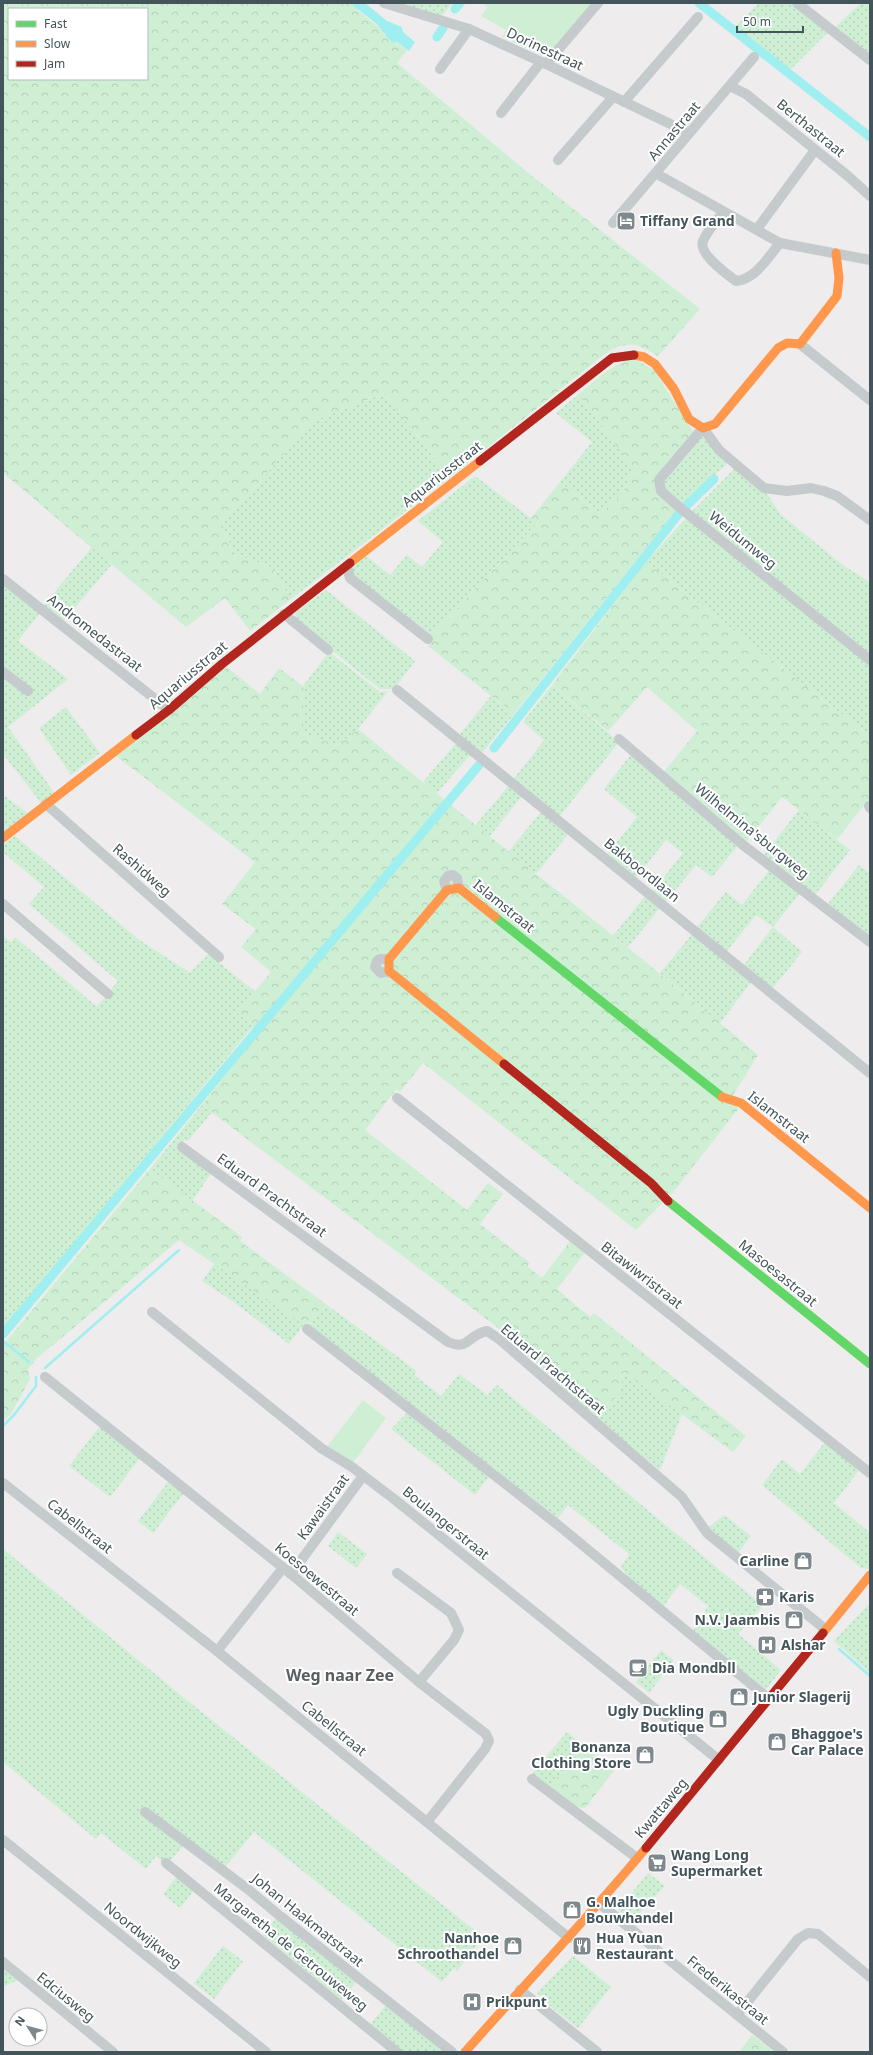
<svg xmlns="http://www.w3.org/2000/svg" width="873" height="2055" font-family="'Noto Sans',sans-serif">
	<style>
		.grass { fill: url(#grass-dots) }
		.forest { fill: url(#forest-crowns); fill-rule: evenodd }
		.pitch { fill: #cfefd4 }
		.water { fill: #a0eff0 }
		.lines { fill: none; stroke-linecap: round; stroke-linejoin: round }
		.stream { stroke: #a0eff0; stroke-width: 2.5 }
		.canal { stroke: #a0eff0; stroke-width: 9 }
		.street { stroke: #c5cacc; stroke-width: 10 }
		.fast { stroke: #63d668; stroke-width: 9 }
		.slow { stroke: #ff974d; stroke-width: 9 }
		.jam { stroke: #b3261e; stroke-width: 9 }
		.labels { text-anchor: middle; stroke-width: 4; stroke-linejoin: round; paint-order: stroke }
		.street-label { font-size: 14px; fill: #43545a; stroke: #fff }
		.poi-label { font-size: 14px; font-weight: bold; fill: #43545a; stroke: #fff; text-anchor: start }
		.quarter-label { font-size: 16px; font-weight: bold; fill: #585e61; stroke: #fff }
	</style>
	<defs>
		<pattern id="grass-dots" width="8" height="8" patternUnits="userSpaceOnUse"><rect width="8" height="8" fill="#cfefd4"/><path d="M2 2h.1M6 6h.1" fill="none" stroke="#b3cfb8" stroke-width="1.8" stroke-linecap="round"/></pattern>
		<pattern id="forest-crowns" width="20" height="18" patternUnits="userSpaceOnUse"><rect width="20" height="18" fill="#cfefd4"/><path d="M2 6a3 3 0 1 1 6 0M12 15a3 3 0 1 1 6 0" fill="none" stroke="#b3cfb8"/></pattern>
	</defs>
	<rect width="100%" height="100%" fill="#eeeced"/>
	<g class="grass">
		<path d="M408,3H452L442,16L409,6Z"/>
		<path d="M759,3H790L827,33L789,71L734,28Z"/>
		<path d="M861,3H870V55L834,28Z"/>
		<path d="M385,393L449,478L291,599L271,567L234,554L222,525L311,422Z"/>
		<path d="M579,394L633,468L623,493L601,514L560,482L592,442L556,413Z"/>
		<path d="M701,436L728,463L681,505L663,490L662,478Z"/>
		<path d="M735,468L768,495L780,514L844,566L870,582V657L690,514Z"/>
		<path d="M475,476L537,523L432,635L354,576L351,568L366,556L390,575L407,555L422,567L443,542L418,521Z"/>
		<path d="M687,517L870,662V736L646,562Z"/>
		<path d="M92,547L112,564L62,623L42,607Z"/>
		<path d="M3,584L40,613L18,641L68,679L8,727L55,794L42,804L3,754V678L25,695L30,690L3,669Z"/>
		<path d="M326,590L415,661L394,689H380L331,650L332,647L295,617V613Z"/>
		<path d="M329,652L380,692L388,691L358,729L338,745L303,734V686Z"/>
		<path d="M552,685L619,742L559,817L513,780L544,740L523,722Z"/>
		<path d="M491,696L514,714L481,754L458,736Z"/>
		<path d="M66,707L100,753L71,775L39,728Z"/>
		<path d="M456,743L470,755L436,794L423,782Z"/>
		<path d="M632,753L740,843L712,877L696,865L665,903L652,892L683,853L666,840L635,879L606,856L637,817L604,789Z"/>
		<path d="M509,785L522,796L489,837L475,826Z"/>
		<path d="M3,795L28,813L3,832Z"/>
		<path d="M799,810L850,850L815,895L763,856Z"/>
		<path d="M542,811L569,833L536,874L508,852Z"/>
		<path d="M15,836L138,939L190,973L209,953L230,972L255,991L238,1013L253,1026L3,1329V936L11,942L15,937L97,1007L118,981L29,904L44,887L3,852V845Z"/>
		<path d="M859,865L868,872L870,870V938L828,904Z"/>
		<path d="M771,868L801,892L773,927L802,952L772,989L743,966L773,927L756,915L726,952L697,927L726,892L742,905Z"/>
		<path d="M645,896L660,908L628,947L613,936Z"/>
		<path d="M693,933L752,981L720,1023L660,973Z"/>
		<path d="M202,1105L212,1112L188,1141L185,1139L178,1148L212,1172L192,1201L150,1169Z"/>
		<path d="M215,1263L304,1324L289,1344L231,1300L202,1281Z"/>
		<path d="M327,1305L417,1371L414,1375L441,1396L459,1374L487,1395L497,1385L763,1606L738,1634L781,1670L764,1692L692,1633L708,1606L680,1584L662,1608L635,1586L621,1567L629,1554L568,1505L558,1518L307,1327Z"/>
		<path d="M624,1372L682,1414L660,1470L597,1419L619,1393Z"/>
		<path d="M407,1413L490,1475L475,1495L391,1429Z"/>
		<path d="M100,1426L141,1457L110,1497L69,1466Z"/>
		<path d="M825,1442L860,1469L834,1503L870,1533V1569L861,1568L762,1485L782,1459L800,1474Z"/>
		<path d="M169,1481L184,1493L153,1533L138,1521Z"/>
		<path d="M724,1515L751,1536L738,1553L712,1532L709,1527Z"/>
		<path d="M338,1532L367,1554L356,1568L328,1546Z"/>
		<path d="M3,1549L189,1702L483,1937L457,1971L454,1968L442,1982L254,1832L221,1872L185,1843L167,1865L156,1856L146,1869L101,1833L96,1839L3,1762Z"/>
		<path d="M870,1603V1673L834,1641Z"/>
		<path d="M661,1650L674,1660L649,1693L636,1682Z"/>
		<path d="M567,1732L584,1746L548,1789L530,1776Z"/>
		<path d="M182,1870L199,1884L180,1908L163,1894Z"/>
		<path d="M648,1873L665,1886L631,1922L618,1910Z"/>
		<path d="M277,1917L357,1981L341,2000L263,1935Z"/>
		<path d="M223,1946L243,1961L214,1999L194,1983Z"/>
		<path d="M573,1956L611,1987L578,2028L552,2008L537,1993Z"/>
		<path d="M3,1966L18,1980L3,1987Z"/>
		<path d="M386,2005L446,2052H403L370,2025Z"/>
	</g>
	<g class="forest">
		<path d="M3,3H349L382,30L385,36L396,41L407,50L397,63L532,176L700,309L658,356C638,343 626,340 605,354L449,478L385,393L311,422L222,525L234,554L271,567L291,599L250,631L225,598L186,627L3,473ZM9,9H147V79H9Z"/>
		<path d="M635,359L654,370L696,436L657,480L677,507L674,513L514,714L428,646L432,635L537,523L531,518L560,482L601,514L623,493L632,468L579,394C596,380 612,363 635,359Z"/>
		<path d="M646,562L870,736V798L837,839L782,797L746,842L663,773L697,731L647,687L608,731L552,685Z"/>
		<path d="M227,667L260,694L279,668L303,686V734L338,745L358,729C490,839 627,944 758,1055L730,1100L739,1108L674,1191L636,1230L423,1063L400,1092L396,1089L365,1130L467,1210L488,1183L503,1194L480,1224L530,1263L527,1266L542,1278L570,1241L585,1253L557,1289L590,1317L594,1313L746,1436L733,1452L624,1372L619,1393L597,1419L505,1333L202,1105L260,1032L237,1013L271,972L241,947L256,929L222,904L255,862L116,756Z"/>
		<path d="M150,1169L242,1237L240,1241L327,1305L307,1327L179,1240L36,1359L28,1369L30,1379L11,1414L3,1421V1345Z"/>
		<path d="M584,1746L614,1771L585,1808L572,1807L548,1789Z"/>
		<path d="M752,2035L774,2052H739Z"/>
	</g>
	<g class="pitch">
		<path d="M482,3H592L546,56H543L502,37L506,30L481,16L487,7Z"/>
		<path d="M363,1400L386,1418L352,1464L326,1448Z"/>
	</g>
	<path class="water" d="M349,3H365L387,21L402,27L403,32L415,42L409,51L396,41L394,43C387,39 386,35 381,29C373,19 359,11 349,3Z"/>
	<g class="lines">
		<g class="stream">
			<path d="M3,1341L29,1362"/>
			<path d="M45,1368L179,1250"/>
			<path d="M3,1426L14,1415L36,1386V1377"/>
			<path d="M839,1649L870,1676"/>
		</g>
		<g class="canal">
			<path d="M699,3L870,137"/>
			<path d="M455,9L460,3"/>
			<path d="M437,37L443,28"/>
			<path d="M494,748L681,511L714,479"/>
			<path d="M3,1334L479,765"/>
		</g>
		<g class="street">
			<path d="M384,3L469,29L546,64L689,133"/>
			<path d="M797,3L870,60"/>
			<path d="M546,64L598,3"/>
			<path d="M440,69L469,29"/>
			<path d="M730,86L746,94L848,176L870,196"/>
			<path d="M624,102L698,17"/>
			<path d="M501,113L541,62"/>
			<path d="M558,160L613,97"/>
			<path d="M657,174L780,243L870,260"/>
			<path d="M723,212C717,221 707,231 703,241C698,254 727,274 736,281C756,279 768,257 780,243"/>
			<path d="M613,223L754,57"/>
			<path d="M757,229L815,150"/>
			<path d="M800,344L870,400"/>
			<path d="M870,520L837,496L824,491L811,488L787,491L764,488L719,450L703,428L659,480L661,491L678,506L870,660"/>
			<path d="M347,566L350,578L428,639"/>
			<path d="M3,579L169,710"/>
			<path d="M284,614L328,650"/>
			<path d="M3,672L28,691"/>
			<path d="M397,690L870,1073"/>
			<path d="M619,739L743,845L870,942"/>
			<path d="M46,804L219,957"/>
			<path d="M869,806L870,808"/>
			<path d="M447,890L444,881L448,876L453,875L457,878L459,888"/>
			<path d="M3,904L108,994"/>
			<path d="M389,971L381,973L375,967L377,961L380,959H389"/>
			<path d="M397,1098L870,1473"/>
			<path d="M182,1147L448,1342C469,1351 467,1335 487,1331L499,1339L682,1497L707,1533L825,1629"/>
			<path d="M152,1312L321,1448L352,1467L394,1499L719,1760"/>
			<path d="M307,1329L558,1525L769,1699"/>
			<path d="M45,1377L291,1574L419,1682L486,1734L489,1741L485,1749L427,1822"/>
			<path d="M3,1483L217,1651L569,1938"/>
			<path d="M397,1573L451,1613L459,1630L454,1640L419,1682"/>
			<path d="M291,1574L363,1476"/>
			<path d="M217,1651L283,1568"/>
			<path d="M532,1779L637,1858"/>
			<path d="M145,1812L249,1890L280,1916L452,2052"/>
			<path d="M3,1840L266,2052"/>
			<path d="M166,1863L397,2052"/>
			<path d="M600,1904L783,2052"/>
			<path d="M3,1962L113,2052"/>
			<path d="M520,1990L597,2052"/>
			<path d="M737,2015L798,1939L808,1933L818,1934L870,1977"/>
		</g>
		<g class="fast">
			<path d="M495,917L722,1097"/>
			<path d="M668,1201L870,1364"/>
		</g>
		<g class="slow">
			<path d="M634,355L644,357L655,364L674,389L689,419L703,428L715,424L778,348L787,343L800,344L837,296L839,278L836,253"/>
			<path d="M350,563L480,461"/>
			<path d="M3,838L136,735"/>
			<path d="M495,917L459,888L447,890L389,959V971L504,1064"/>
			<path d="M722,1097L741,1103L870,1208"/>
			<path d="M823,1633L870,1575"/>
			<path d="M465,2052C525,1984 588,1918 646,1848"/>
		</g>
		<g class="jam">
			<path d="M480,461L612,358L634,355"/>
			<path d="M136,735L169,710L222,664L350,563"/>
			<path d="M504,1064L651,1183L668,1201"/>
			<path d="M646,1848L823,1633"/>
		</g>
	</g>
	<defs>
		<g id="hotel-square" transform="scale(1)"><rect x="-9" y="-9" width="18" height="18" rx="4" fill="#7f898d" stroke="#fff"/><path d="M-6-4.5h1.5V1H6V5H4.5V3h-9V5H-6ZM-4 0a1.8 1.8 0 1 1 3.6 0ZM.5 0V-2.5h3Q6-2.5 6 0Z" fill="#fff"/></g>
		<g id="shop-square" transform="scale(1)"><rect x="-9" y="-9" width="18" height="18" rx="4" fill="#7f898d" stroke="#fff"/><path d="M-5-2.5h2.3a2.7 3.5 0 0 1 5.4 0H5L5.5 6h-11ZM-1.5-2.5h3a1.5 2.3 0 0 0-3 0Z" fill="#fff"/></g>
		<g id="pharmacy-square" transform="scale(1)"><rect x="-9" y="-9" width="18" height="18" rx="4" fill="#7f898d" stroke="#fff"/><path d="M-2-6h4v4h4v4h-4v4h-4v-4h-4v-4h4Z" fill="#fff"/></g>
		<g id="hospital-square" transform="scale(1)"><rect x="-9" y="-9" width="18" height="18" rx="4" fill="#7f898d" stroke="#fff"/><path d="M-5-5h3v3.5h4V-5h3V5h-3V1.5h-4V5h-3Z" fill="#fff"/></g>
		<g id="cafe-square" transform="scale(1)"><rect x="-9" y="-9" width="18" height="18" rx="4" fill="#7f898d" stroke="#fff"/><path d="M-5.5-4.5H6V0H3Q3 3.5 0 3.5H-2.5Q-5.5 3.5-5.5 0ZM3-3.2v2h1.7v-2ZM-6 4.5H4V6H-6Z" fill="#fff"/></g>
		<g id="supermarket-square" transform="scale(1)"><rect x="-9" y="-9" width="18" height="18" rx="4" fill="#7f898d" stroke="#fff"/><path d="M-6-5.5h2.5l.6 2H6L4.5 2H-2.5L-4.4-4H-6ZM-1.5 3.2a1.3 1.3 0 1 0 .1 0ZM3 3.2a1.3 1.3 0 1 0 .1 0Z" fill="#fff"/></g>
		<g id="restaurant-square" transform="scale(1)"><rect x="-9" y="-9" width="18" height="18" rx="4" fill="#7f898d" stroke="#fff"/><path d="M-5-6h1v4h1v-4h1v4h1v-4h1v5L-1.5 .5V6h-2V.5L-5-1ZM5-6V6H3V1.5H1.5Q1.5-4 5-6Z" fill="#fff"/></g>
	</defs>
	<g fill-rule="evenodd">
		<use href="#hotel-square" x="626" y="221"/>
		<use href="#shop-square" x="803" y="1561"/>
		<use href="#pharmacy-square" x="765" y="1597"/>
		<use href="#shop-square" x="794" y="1620"/>
		<use href="#hospital-square" x="767" y="1645"/>
		<use href="#cafe-square" x="638" y="1668"/>
		<use href="#shop-square" x="739" y="1697"/>
		<use href="#shop-square" x="718" y="1719"/>
		<use href="#shop-square" x="777" y="1742"/>
		<use href="#shop-square" x="645" y="1755"/>
		<use href="#supermarket-square" x="657" y="1863"/>
		<use href="#shop-square" x="572" y="1910"/>
		<use href="#shop-square" x="513" y="1946"/>
		<use href="#restaurant-square" x="582" y="1946"/>
		<use href="#hospital-square" x="472" y="2002"/>
	</g>
	<g class="labels">
		<g class="street-label">
			<text transform="translate(545 49) rotate(25)" y="5">Dorinestraat</text>
			<text transform="translate(811 128) rotate(39)" y="5">Berthastraat</text>
			<text transform="translate(674 131) rotate(-50)" y="5">Annastraat</text>
			<text transform="translate(442 474) rotate(-38)" y="5">Aquariusstraat</text>
			<text transform="translate(743 540) rotate(39)" y="5">Weidumweg</text>
			<text transform="translate(95 633) rotate(38)" y="5">Andromedastraat</text>
			<text transform="translate(188 675) rotate(-40)" y="5">Aquariusstraat</text>
			<text transform="translate(752 831) rotate(39)" y="5">Wilhelmina'sburgweg</text>
			<text transform="translate(142 870) rotate(41)" y="5">Rashidweg</text>
			<text transform="translate(642 870) rotate(39)" y="5">Bakboordlaan</text>
			<text transform="translate(504 906) rotate(39)" y="5">Islamstraat</text>
			<text transform="translate(779 1117) rotate(38)" y="5">Islamstraat</text>
			<text transform="translate(272 1195) rotate(36)" y="5">Eduard Prachtstraat</text>
			<text transform="translate(778 1273) rotate(39)" y="5">Masoesastraat</text>
			<text transform="translate(642 1275) rotate(38)" y="5">Bitawiwristraat</text>
			<text transform="translate(553 1369) rotate(40)" y="5">Eduard Prachtstraat</text>
			<text transform="translate(323 1507) rotate(-54)" y="5">Kawaistraat</text>
			<text transform="translate(446 1523) rotate(39)" y="5">Boulangerstraat</text>
			<text transform="translate(80 1526) rotate(38)" y="5">Cabellstraat</text>
			<text transform="translate(317 1579) rotate(40)" y="5">Koesoewestraat</text>
			<text transform="translate(334 1728) rotate(39)" y="5">Cabellstraat</text>
			<text transform="translate(661 1808) rotate(-50)" y="5">Kwattaweg</text>
			<text transform="translate(308 1920) rotate(39)" y="5">Johan Haakmatstraat</text>
			<text transform="translate(143 1935) rotate(39)" y="5">Noordwijkweg</text>
			<text transform="translate(291 1947) rotate(39)" y="5">Margaretha de Getrouweweg</text>
			<text transform="translate(728 1990) rotate(39)" y="5">Frederikastraat</text>
			<text transform="translate(66 1997) rotate(39)" y="5">Edciusweg</text>
		</g>
		<g class="poi-label">
			<text x="640" y="226">Tiffany Grand</text>
			<text x="789" y="1566" text-anchor="end">Carline</text>
			<text x="779" y="1602">Karis</text>
			<text x="780" y="1625" text-anchor="end">N.V. Jaambis</text>
			<text x="781" y="1650">Alshar</text>
			<text x="652" y="1673">Dia Mondbll</text>
			<text x="753" y="1702">Junior Slagerij</text>
			<text x="704" y="1716" text-anchor="end">Ugly Duckling<tspan x="704" dy="16">Boutique</tspan></text>
			<text x="791" y="1739">Bhaggoe's<tspan x="791" dy="16">Car Palace</tspan></text>
			<text x="631" y="1752" text-anchor="end">Bonanza<tspan x="631" dy="16">Clothing Store</tspan></text>
			<text x="671" y="1860">Wang Long<tspan x="671" dy="16">Supermarket</tspan></text>
			<text x="586" y="1907">G. Malhoe<tspan x="586" dy="16">Bouwhandel</tspan></text>
			<text x="499" y="1943" text-anchor="end">Nanhoe<tspan x="499" dy="16">Schroothandel</tspan></text>
			<text x="596" y="1943">Hua Yuan<tspan x="596" dy="16">Restaurant</tspan></text>
			<text x="486" y="2007">Prikpunt</text>
		</g>
		<g class="quarter-label">
			<text x="340" y="1681">Weg naar Zee</text>
		</g>
	</g>
	<rect width="873" height="2055" fill="none" stroke="#43545a" stroke-width="8"/>
	<rect x="8" y="8" width="140" height="72" fill="#ffffff" stroke="#b4bbbd"/>
	<rect x="16" y="21" width="20" height="6" fill="#63d668" stroke="#b4bbbd"/>
	<text x="44" y="28" font-size="12" fill="#43545a">Fast</text>
	<rect x="16" y="41" width="20" height="6" fill="#ff974d" stroke="#b4bbbd"/>
	<text x="44" y="48" font-size="12" fill="#43545a">Slow</text>
	<rect x="16" y="61" width="20" height="6" fill="#b3261e" stroke="#b4bbbd"/>
	<text x="44" y="68" font-size="12" fill="#43545a">Jam</text>
	<g transform="translate(28 2027) rotate(306)"><circle r="19" fill="#ffffff" stroke="#b4bbbd"/>
	<path d="M0-3L7 15L0 10L-7 15Z" fill="#7f898d"/>
	<text y="-6" font-size="11" font-weight="bold" text-anchor="middle" fill="#43545a">N</text>
	</g>
	<path d="M737 26v6h66v-6" fill="none" stroke="#43545a" stroke-width="2"/>
	<text x="743" y="26" font-size="12" fill="#43545a" stroke="#ffffff" stroke-width="3" paint-order="stroke">50 m</text>
</svg>
